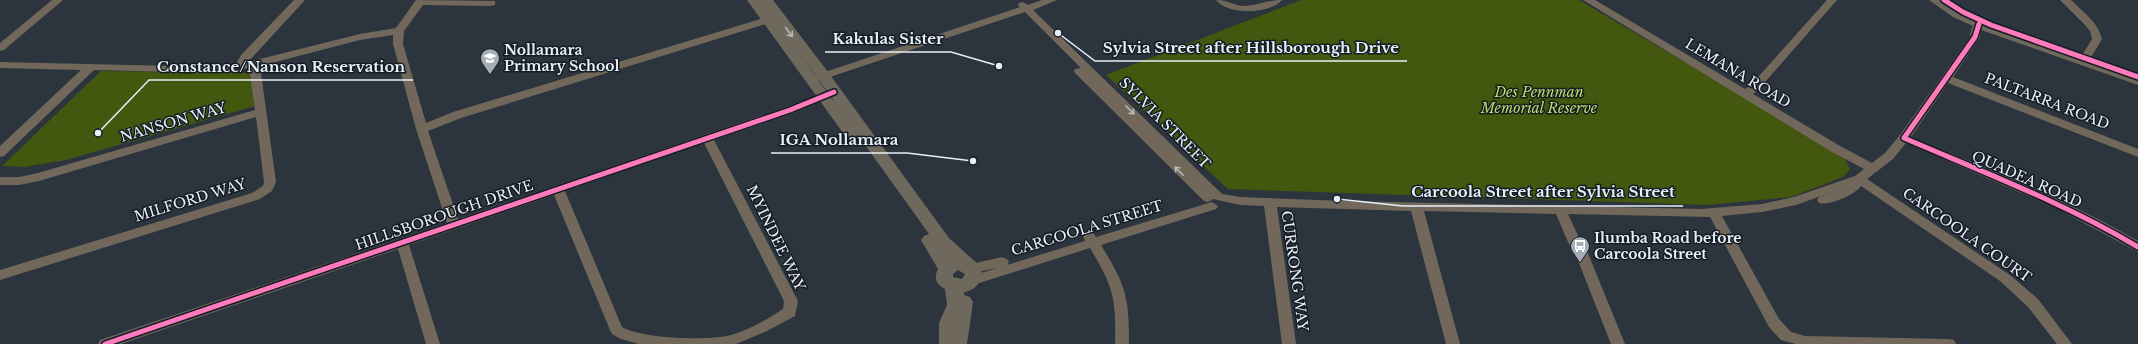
<svg xmlns="http://www.w3.org/2000/svg" width="2138" height="344" font-family="'Libre Baskerville',serif">
	<style>
		.green { fill: #43570f }
		.lines { fill: none; stroke-linecap: round; stroke-linejoin: round }
		.minor { fill: #71685b; fill-rule: evenodd }
		.major { fill: #6f685c; fill-rule: evenodd }
		.cycleway-casing { stroke: #151b22; stroke-width: 8 }
		.cycleway { stroke: #fd7abc; stroke-width: 5 }
		.oneway { stroke: #b6b9ba }
		.oneway2 { stroke: #b7b9ba }
		.labels { text-anchor: middle; stroke-width: 3; stroke-linejoin: round; paint-order: stroke }
		.poi-label { font-size: 14px; font-weight: bold; fill: #e6eff9; stroke: #151b22; text-anchor: start }
		.street-label { font-size: 14px; fill: #e6eff9; stroke: #151b22 }
		.park-label { font-size: 14px; font-style: italic; fill: #b9dd6e; stroke: #151b22 }
		.leader { fill: none; stroke: #e6eff9; stroke-width: 1.5 }
		.callout-dot { fill: #e6eff9; stroke: #151b22; stroke-width: 1.5 }
		.callout-label { font-size: 15px; text-anchor: middle; font-weight: bold; fill: #e6eff9; stroke: #151b22; stroke-width: 3; stroke-linejoin: round; paint-order: stroke }
	</style>
	<rect width="100%" height="100%" fill="#2c343d"/>
	<g class="green">
		<path d="M1301,0H1579L1818,141L1844,158L1850,169L1843,177L1791,197L1709,205L1228,189L1106,75Z"/>
		<path d="M101,71L250,73L255,106L66,160L24,167L2,166Z"/>
	</g>
	<g class="lines">
		<g class="minor">
			<path d="M52,0H63L4,50L0,51V43Z"/>
			<path d="M294,0H305L248,62L360,34L396,28L416,0L495,1V5L491,6L423,5L404,31L403,44L426,123L453,112L774,15H782L783,17L782,19L461,118L428,131L458,219L786,107L828,91H836L838,93L836,95L794,113L714,140L798,301L795,316L767,331L736,344H639L621,339L612,334L610,330L554,195L409,245L440,344H426L398,249L121,344H98L100,340L447,223L416,129L393,44V35L360,40L260,66L276,182L272,191L260,199L0,280V270L252,193L263,186L264,182L256,117L39,181L19,185H0V177H19L38,173L255,110L249,68L216,73L94,70L4,156L0,157V146L81,70L0,68V62L216,67L236,64L241,55ZM704,143L784,301L783,309C768,319 749,330 731,335C707,341 644,339 622,327L565,191Z"/>
			<path d="M1042,0H1057L1033,10L1222,194L1240,197L1346,201L1701,209L1762,204L1794,197L1855,176L1864,169L1832,152L1583,0H1595L1745,89L1750,86L1827,0H1837L1758,90L1753,94L1840,146L1872,163L1885,153L1900,135L1970,37C1971,29 1973,20 1982,18L1987,21L1981,28L1980,37L1953,77L2138,149V157L1948,83L1911,137C1988,169 2066,199 2138,241V252L2056,208L1906,143L1893,159L1867,179L2010,275L2038,299L2072,344H2057L2028,307L2000,281L1861,186C1855,195 1829,206 1819,203L1817,200L1819,197L1849,186L1796,205L1762,212L1722,216L1779,319L1791,332L1805,336L1949,339L1954,340L1956,344H1796L1781,340L1769,327L1710,217L1568,214L1580,240L1587,251L1625,344H1611L1575,253L1568,242L1556,214L1424,211L1460,344H1446L1411,211L1277,207L1296,344H1282L1264,206L1240,205L1213,199L1208,202L1204,201L1075,73L1074,71L1075,69L1081,68L1025,12L818,81L814,82L809,79L810,77L1020,7L1018,5L1019,3L1023,2L1028,5Z"/>
			<path d="M1216,0C1229,0 1234,6 1244,6C1256,6 1267,0 1282,0C1270,14 1229,16 1216,0Z"/>
			<path d="M2060,0H2071C2083,12 2098,22 2102,39L2087,64H2079L2078,62L2092,39L2090,31L2085,25Z"/>
			<path d="M1212,202L1218,206L1216,209L1101,245C1126,286 1129,296 1129,344H1115C1116,298 1114,288 1090,248L973,285L968,283L966,280L968,277L997,268L972,273L967,271L965,268L967,265L1002,257L1007,259L1009,262L1007,265L1085,241L1083,236L1085,233H1093L1096,237Z"/>
		</g>
		<g class="major">
			<path d="M747,0H773L825,68L949,238L980,266L983,277C978,285 973,291 964,292V295L970,297L973,302L967,344H939V323L947,305L945,289C937,285 933,279 938,269L921,240L924,236L929,234L858,135L851,138L846,137ZM800,54L835,102L831,98ZM958,270L965,274L962,279L953,277V274Z"/>
			<path d="M1929,0H1945L1963,11L1994,25L2138,76V85L1984,31L1953,17Z"/>
		</g>
		<g class="cycleway-casing">
			<g id="cycleway">
				<path d="M1944,0L1963,12L1991,25L2138,77"/>
				<path d="M1979,24L1975,37L1904,138C1983,172 2064,203 2138,247"/>
				<path d="M105,344L790,110L834,92"/>
			</g>
		</g>
		<use href="#cycleway" class="cycleway"/>
	</g>
	<defs><path id="oneway-shaft" d="M-6 0H5M1.5-3L5.5 0L1.5 3" fill="none" stroke-width="1.6" stroke-linecap="round" stroke-linejoin="round"/></defs>
	<use class="oneway" href="#oneway-shaft" transform="translate(789 32) rotate(53)"/>
	<g class="oneway2">
		<use href="#oneway-shaft" transform="translate(1130 110) rotate(45)"/>
		<use href="#oneway-shaft" transform="translate(1179 171) rotate(-135)"/>
	</g>
	<defs>
		<g id="school-pin" transform="scale(1)"><path d="M0 17L-7.5 6A9.5 9.5 0 1 1 7.5 6Z" fill="#a5aeb7" stroke="#151b22"/><path d="M0-5L7-2L0 1L-7-2ZM-4 1L0 2.5L4 1V4Q0 6-4 4Z" fill="#fff"/></g>
		<g id="bus-pin" transform="scale(1)"><path d="M0 17L-7.5 6A9.5 9.5 0 1 1 7.5 6Z" fill="#a5aeb7" stroke="#151b22"/><path d="M-5-6H5V4H4V6H2V4H-2V6H-4V4H-5ZM-3.5-4V0h7V-4ZM-3.5 1.2v1.5H-2V1.2ZM2 1.2v1.5H3.5V1.2Z" fill="#fff"/></g>
	</defs>
	<g fill-rule="evenodd">
		<use href="#school-pin" x="490" y="58"/>
		<use href="#bus-pin" x="1580" y="246"/>
	</g>
	<g class="labels">
		<g class="poi-label">
			<text x="504" y="55">Nollamara<tspan x="504" dy="16">Primary School</tspan></text>
			<text x="1594" y="243">Ilumba Road before<tspan x="1594" dy="16">Carcoola Street</tspan></text>
		</g>
		<g class="street-label">
			<text transform="translate(1738 73) rotate(31)" y="5">LEMANA ROAD</text>
			<text transform="translate(2047 101) rotate(21)" y="5">PALTARRA ROAD</text>
			<text transform="translate(173 122) rotate(-16)" y="5">NANSON WAY</text>
			<text transform="translate(1165 123) rotate(45)" y="5">SYLVIA STREET</text>
			<text transform="translate(2027 179) rotate(24)" y="5">QUADEA ROAD</text>
			<text transform="translate(190 200) rotate(-17)" y="5">MILFORD WAY</text>
			<text transform="translate(444 215) rotate(-19)" y="5">HILLSBOROUGH DRIVE</text>
			<text transform="translate(1087 228) rotate(-17)" y="5">CARCOOLA STREET</text>
			<text transform="translate(1967 235) rotate(35)" y="5">CARCOOLA COURT</text>
			<text transform="translate(776 238) rotate(64)" y="5">MYINDEE WAY</text>
			<text transform="translate(1295 271) rotate(82)" y="5">CURRONG WAY</text>
		</g>
		<g class="park-label">
			<text x="1539" y="97">Des Pennman<tspan x="1539" dy="16">Memorial Reserve</tspan></text>
		</g>
	</g>
	<path class="leader" d="M999 66L951 52H825M1058 33L1095 61H1407M98 133L149 80H413M973 161L907 153H771M1337 199L1403 206H1683"/>
	<g class="callout-dot">
		<circle cx="999" cy="66" r="4"/>
		<circle cx="1058" cy="33" r="4"/>
		<circle cx="98" cy="133" r="4"/>
		<circle cx="973" cy="161" r="4"/>
		<circle cx="1337" cy="199" r="4"/>
	</g>
	<g class="callout-label">
		<text x="888" y="44">Kakulas Sister</text>
		<text x="1251" y="53">Sylvia Street after Hillsborough Drive</text>
		<text x="281" y="72">Constance/Nanson Reservation</text>
		<text x="839" y="145">IGA Nollamara</text>
		<text x="1543" y="197">Carcoola Street after Sylvia Street</text>
	</g>
</svg>
